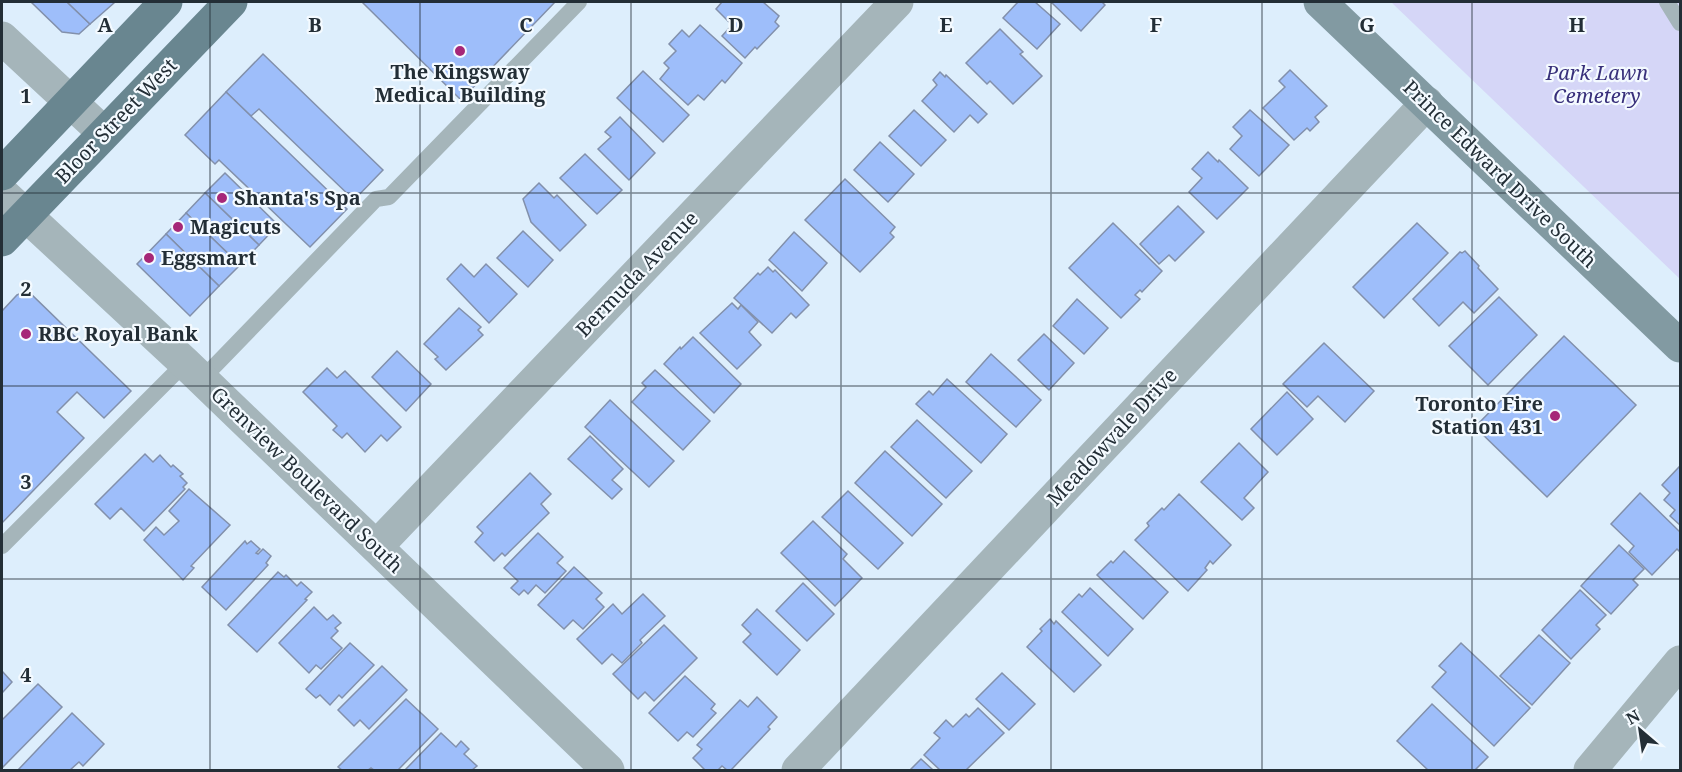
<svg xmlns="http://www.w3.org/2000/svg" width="1682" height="772" font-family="'Noto Serif',serif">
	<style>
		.green { fill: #d5d6f7 }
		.building { fill: #9ebefa; stroke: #8290ab; stroke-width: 1.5 }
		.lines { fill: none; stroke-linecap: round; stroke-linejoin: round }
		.lane { stroke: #a5b5ba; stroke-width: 16 }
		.street { stroke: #a5b5ba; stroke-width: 33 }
		.secondary { stroke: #829aa2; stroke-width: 33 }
		.primary { stroke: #698690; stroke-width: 33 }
		.grid { fill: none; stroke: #232e36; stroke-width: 1.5; stroke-opacity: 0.55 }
		.poi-dot { fill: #a62778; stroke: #f4faff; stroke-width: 2 }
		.labels { text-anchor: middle; stroke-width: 4.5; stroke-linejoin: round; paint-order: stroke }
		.poi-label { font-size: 20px; font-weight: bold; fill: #232e36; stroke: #f4faff; text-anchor: start }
		.park-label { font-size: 20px; font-style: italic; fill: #38307b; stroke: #f4faff }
		.street-label { font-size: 20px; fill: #232e36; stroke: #f4faff }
		.grid-label { font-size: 20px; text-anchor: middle; font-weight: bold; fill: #232e36; stroke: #f4faff; stroke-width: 4.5; stroke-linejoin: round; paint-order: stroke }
	</style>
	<rect width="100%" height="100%" fill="#ddeefc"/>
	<path class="green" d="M1391,2H1680V279Z"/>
	<g class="building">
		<path d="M31,2H67L90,24L79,34L62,32Z"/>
		<path d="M67,2H112L114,3L90,24Z"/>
		<path d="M362,2H555L461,100Z"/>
		<path d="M722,2H763L779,16L775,22L779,26L757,49L755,47L745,58L722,36L732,25L716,9Z"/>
		<path d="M1018,2H1035L1060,24L1037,49L1003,18Z"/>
		<path d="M1051,2H1102L1105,5L1081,31Z"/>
		<path d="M700,25L742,63L725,83L722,80L704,100L698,95L688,105L660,79L669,68L664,63L676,51L669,44L682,30L689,37Z"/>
		<path d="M1000,29L1023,52L1020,54L1042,76L1013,104L990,81L987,84L966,63Z"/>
		<path d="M263,54L383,170L354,200L259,109L251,116L226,92Z"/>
		<path d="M1290,70L1327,106L1315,117L1319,122L1310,131L1307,128L1294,140L1263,108L1285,87L1279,81Z"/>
		<path d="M643,71L689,115L663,142L617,98Z"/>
		<path d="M940,72L945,77L946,75L987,114L978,123L970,115L954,132L922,101L937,85L933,80Z"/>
		<path d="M226,92L347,209L310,247L219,160L215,164L185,135Z"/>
		<path d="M914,110L946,140L921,166L889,136Z"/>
		<path d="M1250,110L1289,145L1259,176L1230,149L1242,136L1233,127Z"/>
		<path d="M620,117L655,153L629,180L598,149L611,137L605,132Z"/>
		<path d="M880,142L914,174L888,202L854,170Z"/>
		<path d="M1208,152L1218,162L1219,160L1248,188L1217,219L1189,192L1202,178L1192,169Z"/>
		<path d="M585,154L622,190L597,214L560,178Z"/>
		<path d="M225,173L278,225L259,245L205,193Z"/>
		<path d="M845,179L895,227L890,233L894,237L860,272L805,220Z"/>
		<path d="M539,183L554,198L557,195L586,225L560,251L531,222L523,199Z"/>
		<path d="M205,193L259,245L240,265L186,213Z"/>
		<path d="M1178,206L1204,232L1175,261L1169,255L1159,264L1140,244Z"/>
		<path d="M186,213L240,265L219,286L166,234Z"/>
		<path d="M1113,223L1162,271L1142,292L1140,290L1135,295L1140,299L1121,318L1069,268Z"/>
		<path d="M1417,223L1448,253L1384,318L1353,287Z"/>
		<path d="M523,231L553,260L528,287L497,258Z"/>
		<path d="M794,232L827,263L802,291L769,260Z"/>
		<path d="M166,234L219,286L190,316L137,264Z"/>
		<path d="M1465,251L1479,266L1478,268L1498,289L1474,313L1463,302L1439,326L1413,299L1460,252L1462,253Z"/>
		<path d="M461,264L474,277L486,264L517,294L489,323L447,279Z"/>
		<path d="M768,267L773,272L775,270L809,305L796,318L791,313L772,333L734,298L758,273L760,275Z"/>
		<path d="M24,292L32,295L131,391L104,418L77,392L57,412L84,438L2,523V311L17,295Z"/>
		<path d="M1499,297L1537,335L1488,385L1449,346Z"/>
		<path d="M1077,299L1108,328L1084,354L1053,326Z"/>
		<path d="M732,303L738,309L741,305L758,322L749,332L761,345L737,369L700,333Z"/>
		<path d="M459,308L481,327L478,330L483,335L446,370L435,359L438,357L424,344Z"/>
		<path d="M1044,334L1074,363L1049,390L1018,360Z"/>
		<path d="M1564,336L1636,405L1547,497L1475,427Z"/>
		<path d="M693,337L741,384L714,413L664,364L680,347L681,349Z"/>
		<path d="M1324,343L1374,391L1345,422L1318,396L1307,407L1283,384Z"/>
		<path d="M397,351L431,384L406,411L372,377Z"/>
		<path d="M991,354L1041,400L1016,427L966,382Z"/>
		<path d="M327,368L337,378L345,371L401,427L387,441L381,435L365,452L347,433L342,438L333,430L337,426L303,392Z"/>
		<path d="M655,370L710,421L683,450L632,402L646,387L642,383Z"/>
		<path d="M947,379L1007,434L981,463L916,404L929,391L933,395Z"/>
		<path d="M1287,392L1313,419L1277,455L1251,429Z"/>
		<path d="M610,400L674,461L649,487L585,427Z"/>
		<path d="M917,420L972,471L946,498L891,447Z"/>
		<path d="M590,436L623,469L612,480L622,489L612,499L568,459Z"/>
		<path d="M1239,443L1268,472L1244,498L1254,508L1242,520L1201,482Z"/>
		<path d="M885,451L942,504L912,536L855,483Z"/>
		<path d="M145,454L153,462L160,455L171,467L173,465L183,474L180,476L187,483L183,487L185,489L144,531L121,508L110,519L95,504Z"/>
		<path d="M1680,466V525L1670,516L1675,510L1664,500L1670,493L1662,485Z"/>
		<path d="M530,473L551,494L541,504L549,513L505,556L502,553L494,561L475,542L483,533L477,527Z"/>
		<path d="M189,489L230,525L191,566L194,568L183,580L144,540L156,527L164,535L179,521L169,511Z"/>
		<path d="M848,491L903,543L878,569L822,517Z"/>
		<path d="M1640,493L1680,532V549L1679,551L1677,549L1652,575L1629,552L1634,546L1611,524Z"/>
		<path d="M1179,494L1231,545L1213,564L1210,561L1205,568L1207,570L1188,591L1135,540L1149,526L1147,523L1162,508L1164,510Z"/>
		<path d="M813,521L847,554L843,559L862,578L835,606L781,553Z"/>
		<path d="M538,533L563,557L557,563L566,571L545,593L536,585L528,594L524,590L519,595L511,588L518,581L504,568Z"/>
		<path d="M245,541L247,544L251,541L260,549L256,553L258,554L263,549L271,556L266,563L268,565L226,610L202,587Z"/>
		<path d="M1619,545L1644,569L1633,580L1638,585L1611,614L1581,586Z"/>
		<path d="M1124,551L1168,592L1143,619L1097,575L1111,561L1113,563Z"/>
		<path d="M574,567L602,593L596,599L604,607L583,629L573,620L564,629L538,605Z"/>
		<path d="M278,572L284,577L286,575L297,586L301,582L312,592L305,599L307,600L257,652L228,625Z"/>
		<path d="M803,583L834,614L807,641L776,611Z"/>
		<path d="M1090,588L1133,629L1108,656L1062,612L1079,594L1082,597Z"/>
		<path d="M1580,590L1606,615L1596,625L1600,629L1571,659L1542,630Z"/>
		<path d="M643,594L665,616L640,640L642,643L622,663L612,654L602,664L577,639L613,604L622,614Z"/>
		<path d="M314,607L327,620L333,615L341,623L335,628L338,631L331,638L342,648L321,669L316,665L309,673L279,643Z"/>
		<path d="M757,609L800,650L777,675L743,642L751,634L742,625Z"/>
		<path d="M1050,619L1054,624L1056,621L1101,665L1074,692L1027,647L1042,631L1040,629Z"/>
		<path d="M664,625L697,658L654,701L645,692L638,699L613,674Z"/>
		<path d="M1539,635L1570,663L1532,705L1500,676Z"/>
		<path d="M350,643L374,665L342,698L339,695L330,705L320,695L316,698L306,689Z"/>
		<path d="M1461,643L1530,708L1494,746L1432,687L1446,672L1439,666Z"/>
		<path d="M382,666L407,690L369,729L360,720L354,726L338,710Z"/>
		<path d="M2,671L12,682L2,693Z"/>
		<path d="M1002,673L1035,704L1009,730L976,699Z"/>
		<path d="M685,676L715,704L711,709L716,713L693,737L687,732L678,741L649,713Z"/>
		<path d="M38,684L62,707L3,767L2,765V720Z"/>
		<path d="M757,697L777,717L768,727L770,729L731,770H727L722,766L718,770H705L693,758L702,749L697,745L740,700L748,707Z"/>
		<path d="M406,699L438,729L398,770H374L371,768L368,770H342L338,767Z"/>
		<path d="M1432,704L1488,757L1475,770H1428L1397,741Z"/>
		<path d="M978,708L1004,733L966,770H940L924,755L940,738L934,733L946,720L953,727L966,714L969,717Z"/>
		<path d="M72,713L104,744L83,766L79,762L70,770H18Z"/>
		<path d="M441,733L456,747L461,741L469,749L464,754L477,766L472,770H405Z"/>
		<path d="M921,759L933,770H910Z"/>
	</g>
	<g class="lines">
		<g class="lane">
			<path d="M1667,2L1680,23"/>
			<path d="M202,379L376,199L389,197L579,2"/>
			<path d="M2,546L185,363"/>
		</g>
		<g class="street">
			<path d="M2,38L104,133"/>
			<path d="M2,193L185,363L608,770"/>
			<path d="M377,546L897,2"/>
			<path d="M798,770L1427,103"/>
			<path d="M1590,770L1680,662"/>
		</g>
		<path class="secondary" d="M1320,2L1680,346"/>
		<g class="primary">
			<path d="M2,174L166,2"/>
			<path d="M2,240L231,2"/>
		</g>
	</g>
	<path class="grid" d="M210,2V770M420,2V770M631,2V770M841,2V770M1051,2V770M1262,2V770M1472,2V770M2,193H1680M2,386H1680M2,579H1680"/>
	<g class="poi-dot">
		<circle cx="460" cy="51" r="6"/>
		<circle cx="222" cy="198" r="6"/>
		<circle cx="178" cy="227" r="6"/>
		<circle cx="149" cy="258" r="6"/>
		<circle cx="26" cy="334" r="6"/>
		<circle cx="1555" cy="416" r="6"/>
	</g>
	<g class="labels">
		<g class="poi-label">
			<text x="460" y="79" text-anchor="middle">The Kingsway<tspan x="460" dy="23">Medical Building</tspan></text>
			<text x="234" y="205">Shanta's Spa</text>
			<text x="190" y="234">Magicuts</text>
			<text x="161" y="265">Eggsmart</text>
			<text x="38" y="341">RBC Royal Bank</text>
			<text x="1543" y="411" text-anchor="end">Toronto Fire<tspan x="1543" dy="23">Station 431</tspan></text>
		</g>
		<g class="park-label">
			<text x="1597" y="80">Park Lawn<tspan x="1597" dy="23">Cemetery</tspan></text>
		</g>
		<g class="street-label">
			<text transform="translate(116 121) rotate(-46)" y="7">Bloor Street West</text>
			<text transform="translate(1500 174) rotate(44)" y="7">Prince Edward Drive South</text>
			<text transform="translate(637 274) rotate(-46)" y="7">Bermuda Avenue</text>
			<text transform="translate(1112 437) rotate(-47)" y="7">Meadowvale Drive</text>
			<text transform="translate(307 480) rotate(44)" y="7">Grenview Boulevard South</text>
		</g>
	</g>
	<g class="grid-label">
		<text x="105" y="32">A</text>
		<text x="315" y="32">B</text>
		<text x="526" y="32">C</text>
		<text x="736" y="32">D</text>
		<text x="946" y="32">E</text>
		<text x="1156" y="32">F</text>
		<text x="1367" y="32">G</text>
		<text x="1577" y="32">H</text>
		<text x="26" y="103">1</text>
		<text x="26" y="296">2</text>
		<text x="26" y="489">3</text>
		<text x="26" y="682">4</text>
	</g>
	<rect width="1682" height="772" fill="none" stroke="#232e36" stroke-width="6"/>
	<g transform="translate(1640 730) rotate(331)" stroke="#f4faff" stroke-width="4.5" paint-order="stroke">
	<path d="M0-4.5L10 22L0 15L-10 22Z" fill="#232e36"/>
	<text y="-9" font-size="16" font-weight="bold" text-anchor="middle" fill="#232e36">N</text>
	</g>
</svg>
